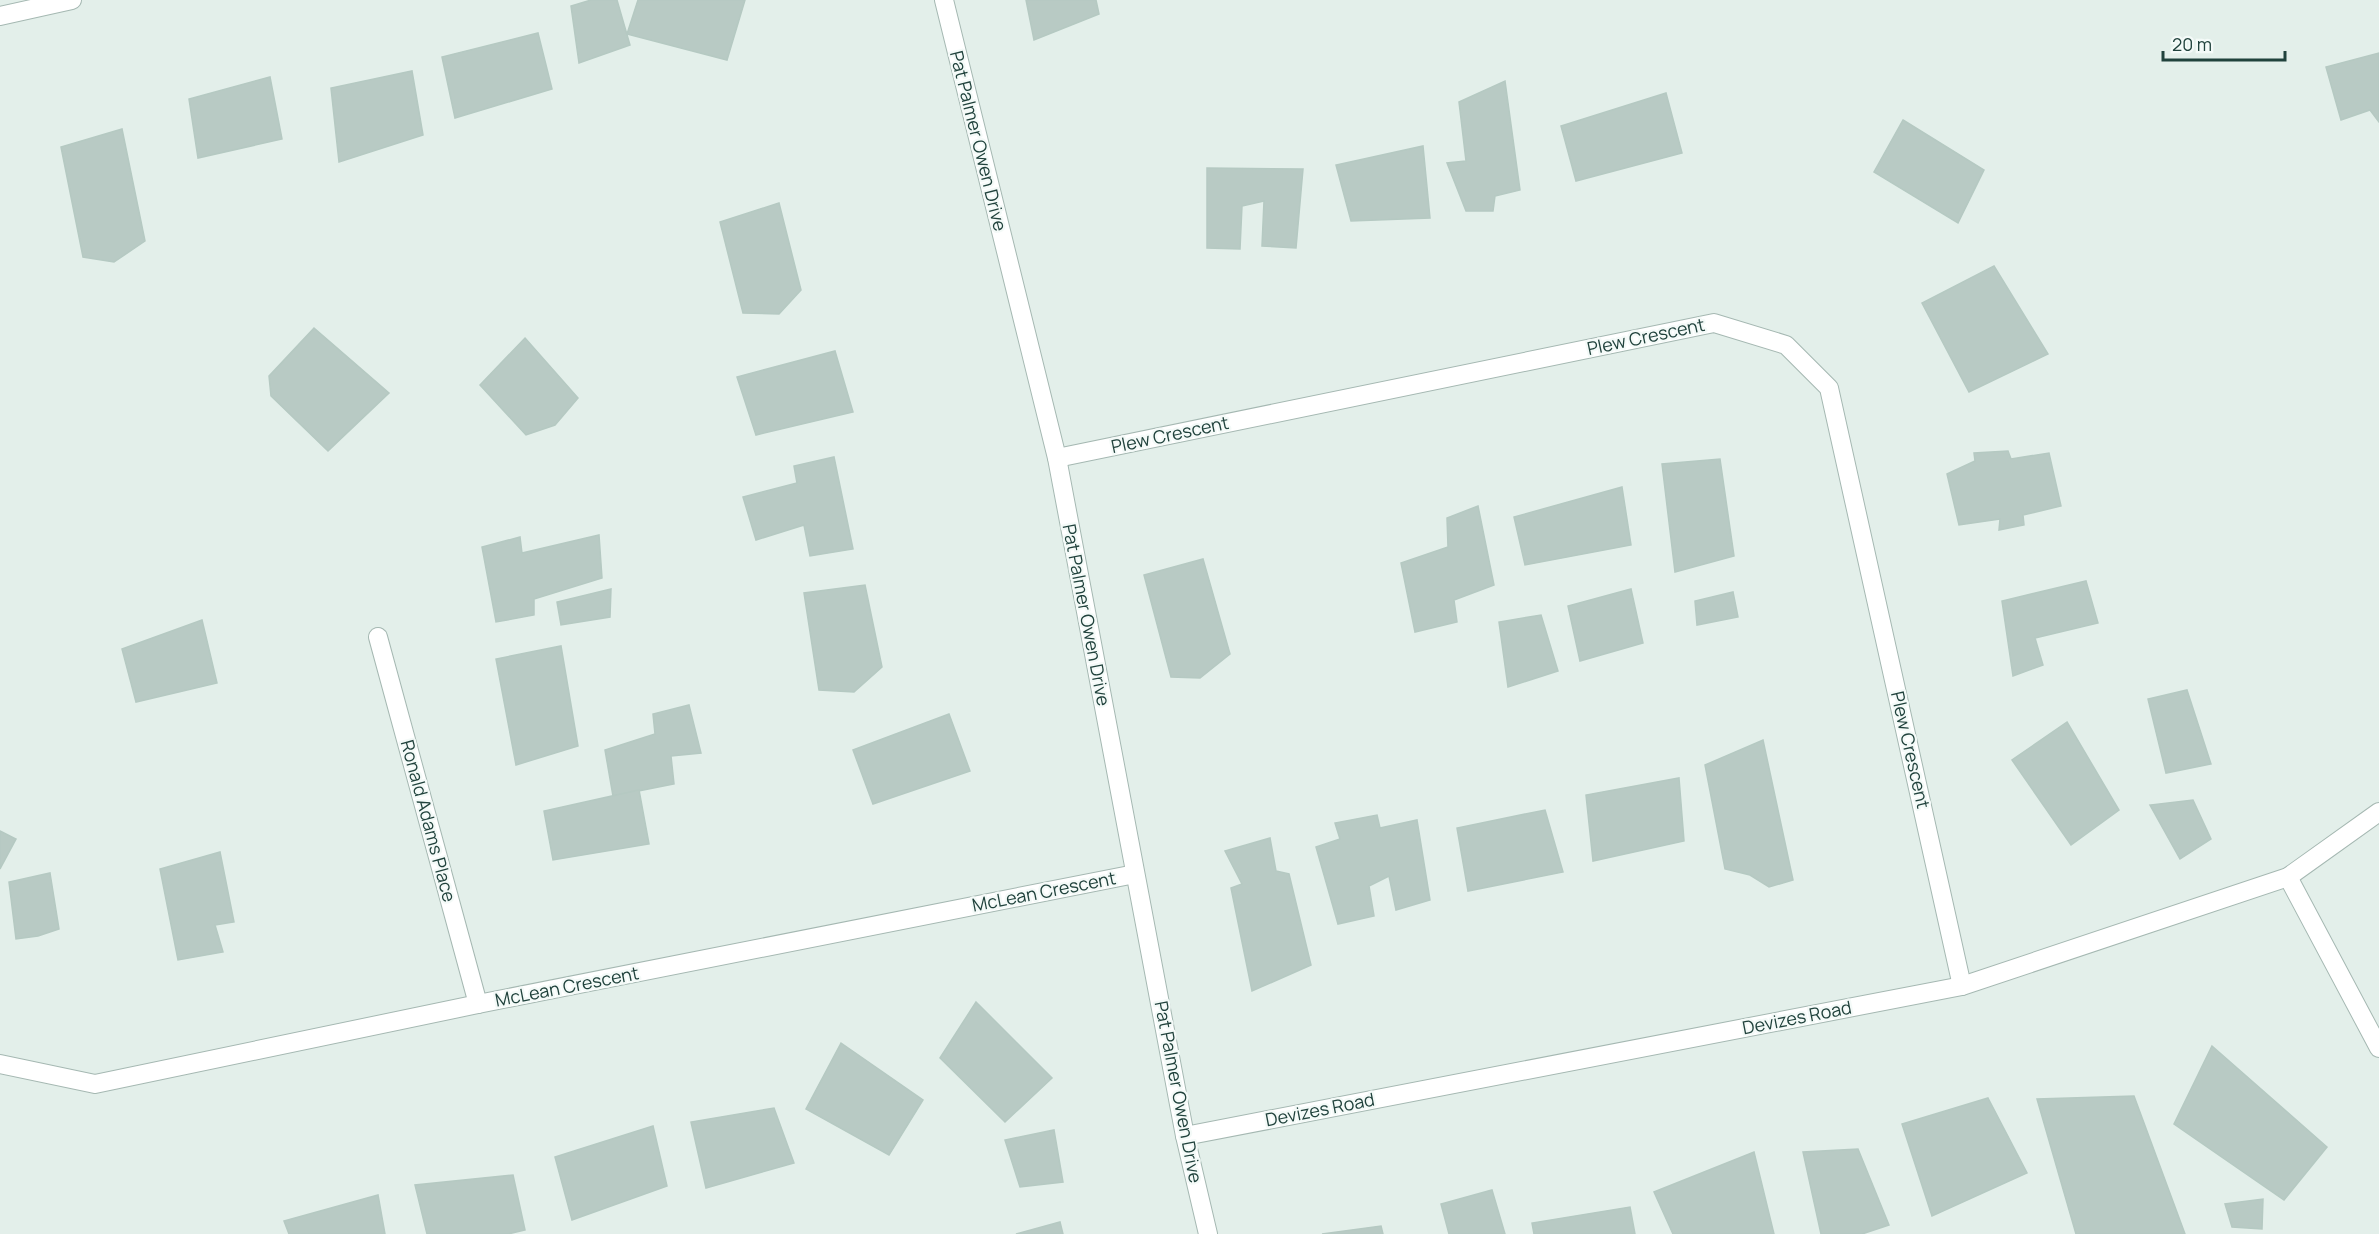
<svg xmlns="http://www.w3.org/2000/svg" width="2379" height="1234" font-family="Manrope,sans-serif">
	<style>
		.building { fill: #b8cac4; stroke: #b5c9c2; stroke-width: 1.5 }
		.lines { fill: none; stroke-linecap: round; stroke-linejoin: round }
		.minor-casing { stroke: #a5b8b2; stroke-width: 20 }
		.minor { stroke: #fff; stroke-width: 18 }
		.labels { text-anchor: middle; stroke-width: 4.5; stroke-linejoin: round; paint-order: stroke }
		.street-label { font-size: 18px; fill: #20423c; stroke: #f4faf8 }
	</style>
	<rect width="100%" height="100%" fill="#e3efea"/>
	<g class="building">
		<path d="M591,0H617L630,45L579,63L571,6Z"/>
		<path d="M638,0H745L727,60L627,34Z"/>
		<path d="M1026,0H1096L1099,14L1034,40Z"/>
		<path d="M538,33L552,89L455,118L442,57Z"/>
		<path d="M2379,53V122L2370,110L2341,120L2326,67Z"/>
		<path d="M412,71L423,135L339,162L331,88Z"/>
		<path d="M270,77L282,139L198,158L189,99Z"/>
		<path d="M1505,81L1520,190L1495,196L1493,211H1466L1447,163L1466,161L1459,102Z"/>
		<path d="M1666,93L1682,153L1576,181L1561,126Z"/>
		<path d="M1903,120L1984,170L1958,223L1874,172Z"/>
		<path d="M122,129L145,241L114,262L83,257L61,147Z"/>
		<path d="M1423,146L1430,218L1351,221L1336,165Z"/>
		<path d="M1207,168L1303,169L1296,248L1262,246L1264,201L1242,206L1240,249L1207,248Z"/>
		<path d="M779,203L801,290L779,314L743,313L720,222Z"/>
		<path d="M1994,266L2048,354L1969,392L1922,303Z"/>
		<path d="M314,328L389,393L328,451L271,396L269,376Z"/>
		<path d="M525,338L578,398L555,425L526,435L480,385Z"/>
		<path d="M835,351L853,412L756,435L737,377Z"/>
		<path d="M2008,451L2011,459L2049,453L2061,506L2023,515L2024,525L1999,530L2000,519L1959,525L1947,474L1975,461L1974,453Z"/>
		<path d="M834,457L853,549L810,556L804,525L756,540L743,497L797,483L794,466Z"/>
		<path d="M1720,459L1734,556L1675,572L1662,464Z"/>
		<path d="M1622,487L1631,545L1525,565L1514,517Z"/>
		<path d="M1478,506L1494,585L1454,600L1457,622L1415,632L1401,563L1448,547L1447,518Z"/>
		<path d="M599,535L602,578L534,599V615L496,622L482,547L520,537L522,553Z"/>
		<path d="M1203,559L1230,654L1200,678L1171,677L1144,575Z"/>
		<path d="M2086,581L2098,623L2035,638L2043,665L2013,676L2002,601Z"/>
		<path d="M865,585L882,667L854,692L819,690L804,593Z"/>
		<path d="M611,589L610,617L561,625L557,602Z"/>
		<path d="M1631,589L1643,643L1580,661L1568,606Z"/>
		<path d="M1733,592L1738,617L1697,625L1695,601Z"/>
		<path d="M1541,615L1558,671L1508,687L1499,622Z"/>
		<path d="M202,620L217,683L136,702L122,649Z"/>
		<path d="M561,646L578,746L516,765L496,659Z"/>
		<path d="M2187,690L2211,764L2166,773L2148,699Z"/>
		<path d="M689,705L701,753L671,756L674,784L613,796L605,750L655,734L653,714Z"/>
		<path d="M949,714L970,771L873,804L853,750Z"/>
		<path d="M2067,722L2119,810L2071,845L2012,760Z"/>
		<path d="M1763,740L1793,880L1769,887L1750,875L1725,869L1705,765Z"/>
		<path d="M1679,778L1684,841L1593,861L1586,795Z"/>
		<path d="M639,790L649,844L553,860L544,811Z"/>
		<path d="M2193,800L2211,839L2180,859L2150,805Z"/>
		<path d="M1545,810L1563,872L1468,891L1457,828Z"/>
		<path d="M1377,815L1380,828L1417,820L1430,900L1396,910L1389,876L1369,886L1374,916L1338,924L1316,847L1340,839L1335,823Z"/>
		<path d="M0,831L16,839L0,869Z"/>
		<path d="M1270,838L1276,871L1289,874L1311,965L1252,991L1231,888L1242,884L1225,851Z"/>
		<path d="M220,852L234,922L215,925L223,952L178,960L160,869Z"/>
		<path d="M50,873L59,929L38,936L16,939L9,882Z"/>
		<path d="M976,1002L1052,1078L1005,1122L940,1058Z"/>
		<path d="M841,1043L923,1100L889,1155L806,1109Z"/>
		<path d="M2212,1046L2327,1147L2284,1200L2174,1124Z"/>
		<path d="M2134,1096L2185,1234H2076L2037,1099Z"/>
		<path d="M1988,1098L2027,1173L1932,1216L1902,1124Z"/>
		<path d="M774,1108L794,1163L706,1188L691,1122Z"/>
		<path d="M653,1126L667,1186L572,1220L555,1157Z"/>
		<path d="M1054,1130L1063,1182L1020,1187L1005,1140Z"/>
		<path d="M1858,1149L1889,1225L1862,1234H1821L1803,1152Z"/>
		<path d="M1754,1152L1774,1234H1673L1654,1192Z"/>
		<path d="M513,1175L525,1230L508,1234H427L415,1185Z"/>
		<path d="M1492,1190L1505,1234H1449L1441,1204Z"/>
		<path d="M378,1195L385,1234H289L284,1221Z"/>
		<path d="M2263,1199L2262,1229L2232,1227L2225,1204Z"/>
		<path d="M1630,1207L1635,1234H1534L1532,1223Z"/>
		<path d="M1060,1222L1063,1234H1016Z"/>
		<path d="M1381,1226L1383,1234H1322Z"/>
	</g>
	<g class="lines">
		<g class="minor-casing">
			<g id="minor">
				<path d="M944,0L1057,458L1185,1136L1208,1234"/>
				<path d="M0,16L72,0"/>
				<path d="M1057,458L1714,323L1786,345L1829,388L1962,986"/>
				<path d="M378,637L478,1004"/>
				<path d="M2288,877L2379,1048"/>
				<path d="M0,1064L95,1084L478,1004L1135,874"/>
				<path d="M1185,1136L1962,986L2288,877L2379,812"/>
			</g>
		</g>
		<use href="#minor" class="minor"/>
	</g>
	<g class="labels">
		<g class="street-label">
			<text transform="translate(978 141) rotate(76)" y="6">Pat Palmer Owen Drive</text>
			<text transform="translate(1646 337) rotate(-12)" y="6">Plew Crescent</text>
			<text transform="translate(1170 435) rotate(-12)" y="6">Plew Crescent</text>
			<text transform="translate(1086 615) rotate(79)" y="6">Pat Palmer Owen Drive</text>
			<text transform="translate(1910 750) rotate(77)" y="6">Plew Crescent</text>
			<text transform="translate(428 821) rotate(75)" y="6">Ronald Adams Place</text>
			<text transform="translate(1044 892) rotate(-11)" y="6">McLean Crescent</text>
			<text transform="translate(567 987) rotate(-11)" y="6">McLean Crescent</text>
			<text transform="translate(1797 1018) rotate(-11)" y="6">Devizes Road</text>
			<text transform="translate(1178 1092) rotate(79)" y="6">Pat Palmer Owen Drive</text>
			<text transform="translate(1320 1110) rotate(-11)" y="6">Devizes Road</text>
		</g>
	</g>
	<path d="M2163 51v9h122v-9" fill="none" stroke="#20423c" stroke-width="3"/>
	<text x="2172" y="51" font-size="18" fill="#20423c" stroke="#f4faf8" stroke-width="4.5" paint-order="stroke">20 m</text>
</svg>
